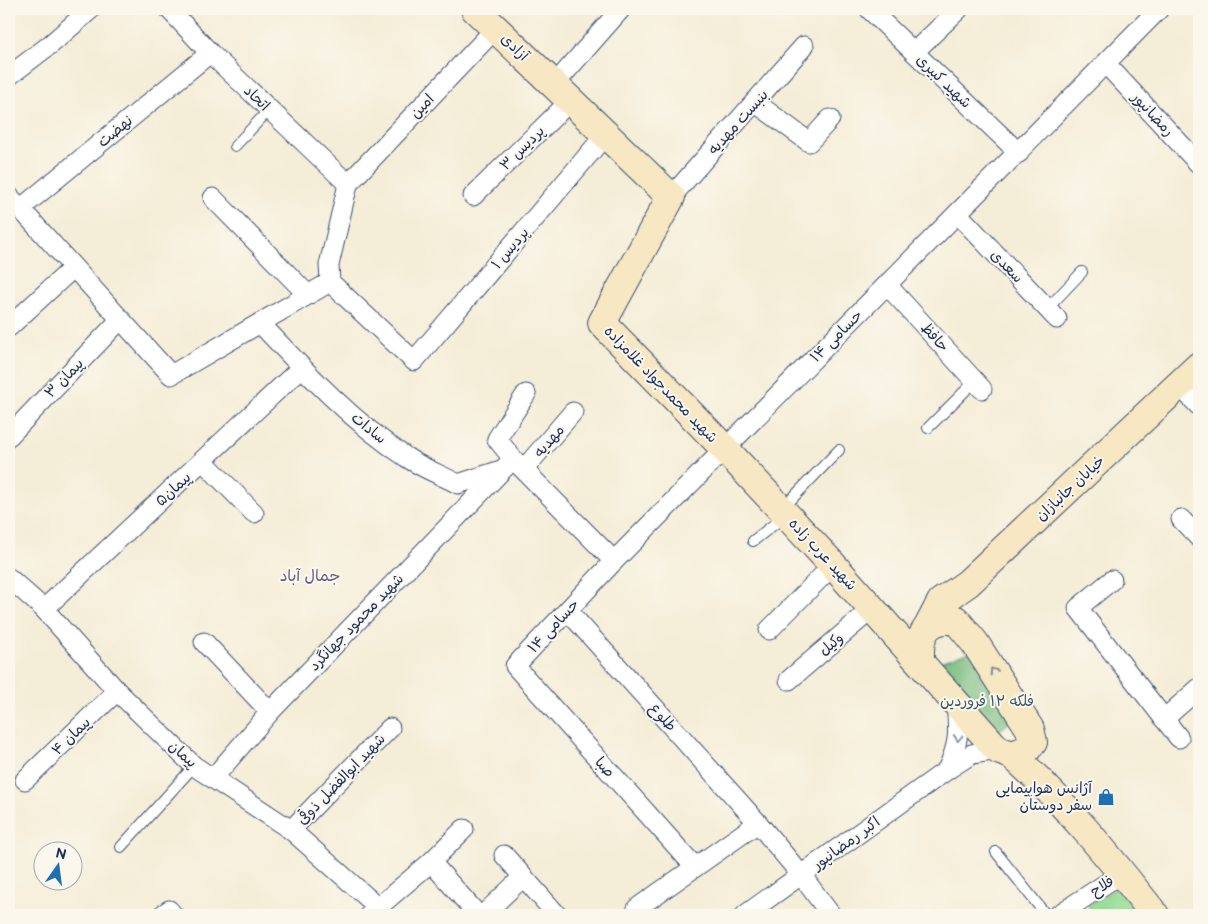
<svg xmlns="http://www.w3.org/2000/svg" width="1208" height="924" font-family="'Balsamiq Sans','Playpen Sans Arabic',sans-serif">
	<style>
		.green { fill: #96db94; stroke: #588579 }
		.forest { fill: #78bb7e; stroke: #4a756e }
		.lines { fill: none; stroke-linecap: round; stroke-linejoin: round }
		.lane-casing { stroke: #3c4c70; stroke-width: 12 }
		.street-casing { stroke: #3c4c70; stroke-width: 21 }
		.secondary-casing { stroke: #3c4c70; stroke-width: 30 }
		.lane { stroke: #fff; stroke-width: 10 }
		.street { stroke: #fff; stroke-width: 19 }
		.secondary { stroke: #f7e8c3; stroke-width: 28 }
		.oneway { stroke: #898c90 }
		.oneway2 { stroke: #8d97ae }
		.labels { text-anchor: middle; stroke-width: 4; stroke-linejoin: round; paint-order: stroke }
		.street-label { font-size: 15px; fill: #1b2f5e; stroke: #fbf7ec }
		.park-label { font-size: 15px; fill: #3a5a6c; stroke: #fbf7ec }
		.poi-label { font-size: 15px; fill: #1b2f5e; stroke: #fbf7ec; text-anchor: end }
		.neighbourhood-label { font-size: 16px; fill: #665b81; stroke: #fbf7ec }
	</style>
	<rect width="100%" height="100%" fill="#fbf7ec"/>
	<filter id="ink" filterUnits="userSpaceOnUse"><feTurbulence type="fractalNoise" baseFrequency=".02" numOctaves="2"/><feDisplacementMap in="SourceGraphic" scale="10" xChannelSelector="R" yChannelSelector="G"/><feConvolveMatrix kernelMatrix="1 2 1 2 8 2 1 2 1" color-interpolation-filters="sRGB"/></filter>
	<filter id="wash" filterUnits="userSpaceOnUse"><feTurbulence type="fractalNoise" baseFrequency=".0096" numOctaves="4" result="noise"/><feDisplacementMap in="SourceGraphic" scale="20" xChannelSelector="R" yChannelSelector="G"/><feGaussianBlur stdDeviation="1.12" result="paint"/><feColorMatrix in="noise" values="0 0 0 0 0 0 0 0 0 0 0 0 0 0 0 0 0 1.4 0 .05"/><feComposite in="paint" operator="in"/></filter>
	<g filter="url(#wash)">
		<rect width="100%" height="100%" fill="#f4edd7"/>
		<path class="green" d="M1125,883L1148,915H1096L1088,906Z"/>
		<path class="forest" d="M970,652L1020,713L993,737L937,663Z"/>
	</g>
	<g filter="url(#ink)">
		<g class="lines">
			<g class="lane-casing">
				<g id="lane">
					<path d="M235,146L269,110"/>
					<path d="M1047,309L1082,272"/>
					<path d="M928,428L975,381"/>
					<path d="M782,509L839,450"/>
					<path d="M753,541L786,515"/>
					<path d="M121,847L194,766"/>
					<path d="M996,852L1046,915"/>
				</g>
			</g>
			<g class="street-casing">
				<g id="street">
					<path d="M169,9L210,53L348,184"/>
					<path d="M869,9L1019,153"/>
					<path d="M914,52L959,9"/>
					<path d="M1106,64L1199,164"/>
					<path d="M9,76L51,44L91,9"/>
					<path d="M554,85L621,9"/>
					<path d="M756,103L809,142L830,119"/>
					<path d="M348,184L329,265L330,282L414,361L606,134"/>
					<path d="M348,184L496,28"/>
					<path d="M9,196L171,375L330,282"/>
					<path d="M473,196L571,100"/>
					<path d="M671,197L804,46"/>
					<path d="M213,198L308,295"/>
					<path d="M20,209L210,53"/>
					<path d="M958,214L1057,319"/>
					<path d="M887,285L982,389"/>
					<path d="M260,323C305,371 351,421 406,457C422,468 441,475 458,484L501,470"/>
					<path d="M9,327L73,268"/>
					<path d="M1180,386L1199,406"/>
					<path d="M9,436L120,320"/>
					<path d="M513,459L497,439L526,394"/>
					<path d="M203,461L254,513"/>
					<path d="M524,469L573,412"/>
					<path d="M1181,519L1199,538"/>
					<path d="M9,578L44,609L117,691L194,766L291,830L378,907"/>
					<path d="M1112,580L1078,608L1179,738"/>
					<path d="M44,609L301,368"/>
					<path d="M568,611L758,823"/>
					<path d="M769,630L833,565"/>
					<path d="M204,642L270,712"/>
					<path d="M789,680L873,608"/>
					<path d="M1164,719L1199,688"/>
					<path d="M947,770C959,744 959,733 956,705"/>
					<path d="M214,777L270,712L513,459L614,561"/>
					<path d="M25,780L117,691"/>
					<path d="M291,830L390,728"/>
					<path d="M504,855L557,915"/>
					<path d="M431,862L478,915"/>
					<path d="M695,867L515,666L614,561L1159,9"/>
					<path d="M637,908L758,823L802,876L831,915"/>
					<path d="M370,914L431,862L464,829"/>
					<path d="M162,915L169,910L173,915"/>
					<path d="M483,915L523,877"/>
					<path d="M745,915L947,770L972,754L998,750"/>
					<path d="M1058,915L1122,873"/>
				</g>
			</g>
			<g class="secondary-casing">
				<g id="secondary">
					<path d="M475,9L671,197L602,323L724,448L833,565L998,750L1012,755L1026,750L1033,742L1030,729L975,643L956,620C926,618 919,633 920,660"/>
					<path d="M928,627L941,602L968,583L1199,366"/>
					<path d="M1012,755C1066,803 1111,859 1155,915"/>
				</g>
			</g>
			<use href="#lane" class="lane"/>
			<use href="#street" class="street"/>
			<use href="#secondary" class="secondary"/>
		</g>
		<defs><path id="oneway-chevron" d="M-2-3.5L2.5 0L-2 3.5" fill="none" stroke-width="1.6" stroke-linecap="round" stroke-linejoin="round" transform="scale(1.25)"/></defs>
		<use class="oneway" href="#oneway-chevron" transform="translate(993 671) rotate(-123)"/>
		<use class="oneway2" href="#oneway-chevron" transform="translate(958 738) rotate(95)"/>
	</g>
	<defs>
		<g id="shop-bare" transform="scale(1.35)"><path d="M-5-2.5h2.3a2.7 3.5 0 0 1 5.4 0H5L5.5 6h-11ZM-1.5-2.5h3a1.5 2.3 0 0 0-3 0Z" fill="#1f6fb2" stroke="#fbf7ec" stroke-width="2.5" paint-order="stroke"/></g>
	</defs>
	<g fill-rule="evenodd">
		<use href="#shop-bare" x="1106" y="797"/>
	</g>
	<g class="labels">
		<g class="street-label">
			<text transform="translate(515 47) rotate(44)" y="5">آزادی</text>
			<text transform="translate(944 81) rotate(44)" y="5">شهید کبیری</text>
			<text transform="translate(257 98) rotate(44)" y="5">اتحاد</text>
			<text transform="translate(422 106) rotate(-46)" y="5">امین</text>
			<text transform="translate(1153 114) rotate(47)" y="5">رمضانپور</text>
			<text transform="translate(738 122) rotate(-48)" y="5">بنبست مهدیه</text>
			<text transform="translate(115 131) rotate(-40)" y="5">نهضت</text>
			<text transform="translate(522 148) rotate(-45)" y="5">پردیس ۳</text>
			<text transform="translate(510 248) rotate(-50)" y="5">پردیس ۱</text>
			<text transform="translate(1007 266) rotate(46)" y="5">سعدی</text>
			<text transform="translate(836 336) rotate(-45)" y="5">حسامی ۱۴</text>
			<text transform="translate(935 337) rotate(48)" y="5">حافظ</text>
			<text transform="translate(64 378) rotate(-46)" y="5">پیمان ۳</text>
			<text transform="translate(661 384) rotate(46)" y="5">شهید محمدجواد غلامزاده</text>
			<text transform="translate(369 428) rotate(39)" y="5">سادات</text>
			<text transform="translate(549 441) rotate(-49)" y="5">مهدیه</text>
			<text transform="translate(1070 488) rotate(-43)" y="5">خیابان جانبازان</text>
			<text transform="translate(173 489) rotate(-43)" y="5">پیمان۵</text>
			<text transform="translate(823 554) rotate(47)" y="5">شهید عرب زاده</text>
			<text transform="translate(356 622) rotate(-46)" y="5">شهید محمود جهانگرد</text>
			<text transform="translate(553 626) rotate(-47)" y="5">حسامی ۱۴</text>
			<text transform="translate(831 644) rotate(-40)" y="5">وکیل</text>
			<text transform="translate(663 717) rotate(48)" y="5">طلوع</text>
			<text transform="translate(71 736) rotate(-44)" y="5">پیمان ۴</text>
			<text transform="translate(183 754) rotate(42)" y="5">پیمان</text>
			<text transform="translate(605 767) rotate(48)" y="5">صبا</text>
			<text transform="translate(341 779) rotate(-46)" y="5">شهید ابوالفضل ذوقی</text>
			<text transform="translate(846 843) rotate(-36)" y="5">اکبر رمضانپور</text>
			<text transform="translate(1102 886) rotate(-33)" y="5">فلاح</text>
		</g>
		<g class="park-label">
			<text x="987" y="706">فلکه ۱۲ فروردین</text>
		</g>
		<g class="poi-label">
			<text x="1092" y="793">آژانس هواپیمایی<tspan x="1092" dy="17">سفر دوستان</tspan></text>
		</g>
		<g class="neighbourhood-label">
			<text x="310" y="581">جمال آباد</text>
		</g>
	</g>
	<rect width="1208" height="924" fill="none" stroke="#fbf7ec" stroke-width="30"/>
	<g transform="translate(58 866) rotate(14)"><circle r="24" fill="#fbf7ec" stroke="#a1a7b3"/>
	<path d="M0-4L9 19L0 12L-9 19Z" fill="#1f6fb2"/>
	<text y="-8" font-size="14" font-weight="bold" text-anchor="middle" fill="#1b2f5e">N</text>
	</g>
</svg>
